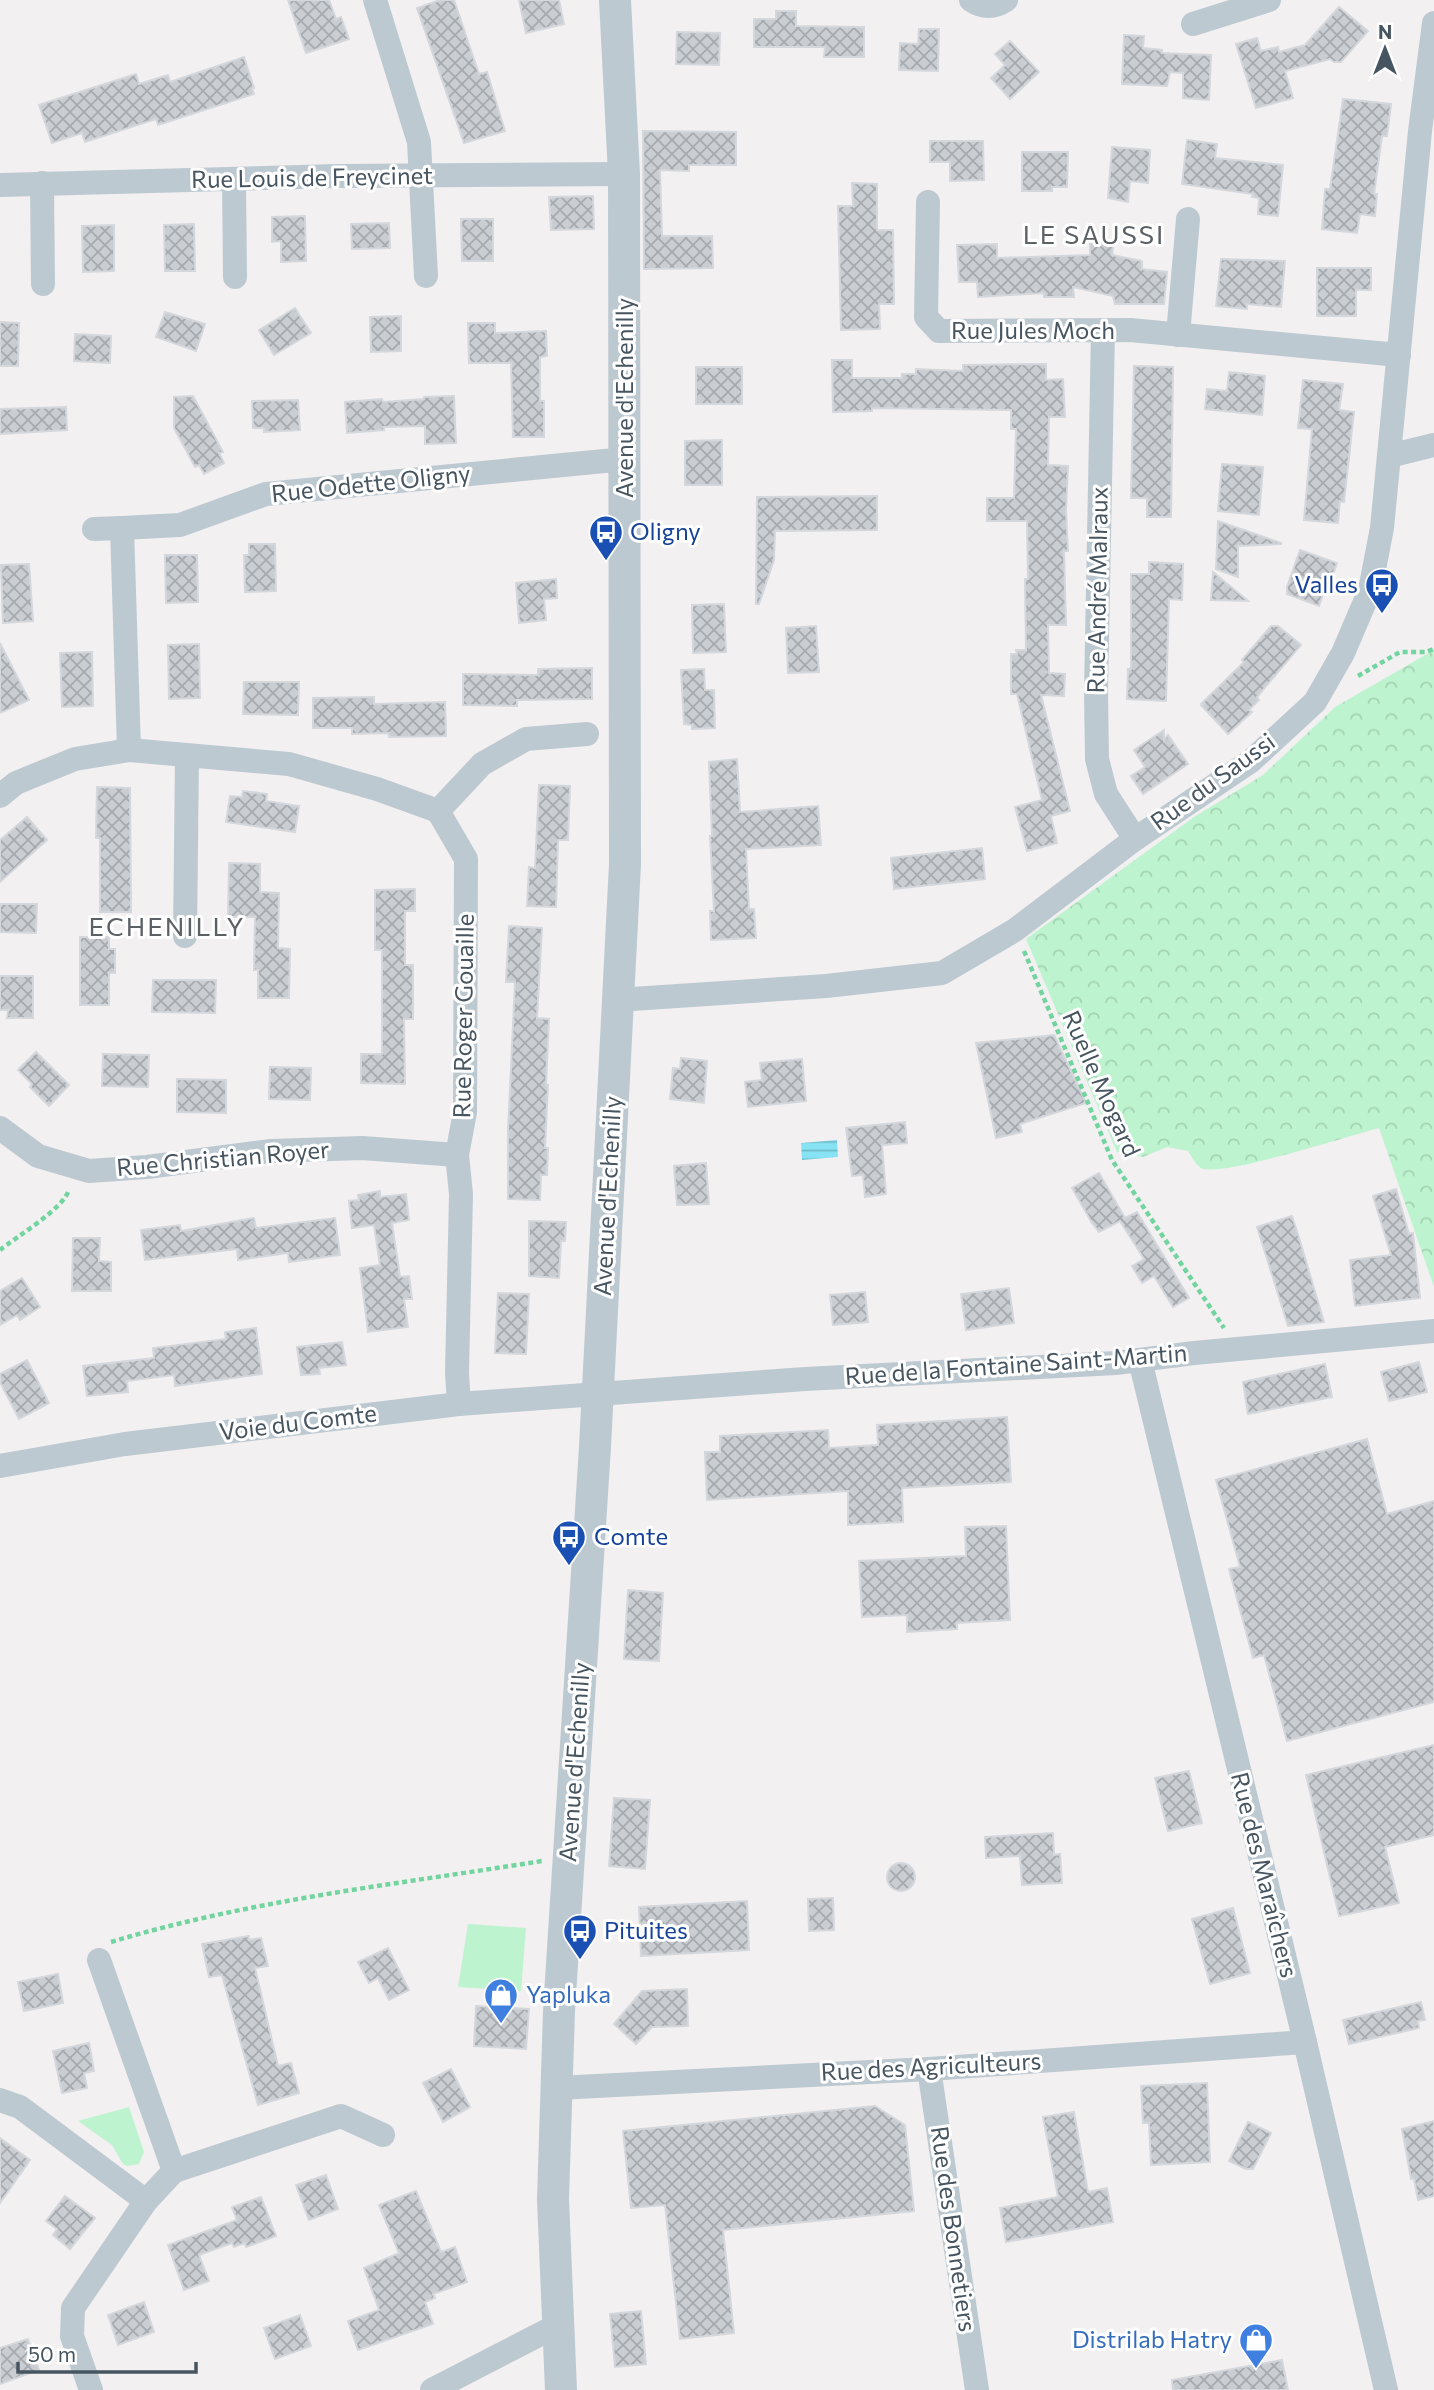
<svg xmlns="http://www.w3.org/2000/svg" width="1434" height="2390" font-family="Commissioner,sans-serif">
	<style>
		.forest { fill: url(#forest-crowns) }
		.green { fill: #bdf3cf }
		.water { fill: url(#water-rules) }
		.building { fill: url(#building-cross-hatch); stroke: #d4d7dc; stroke-width: 2 }
		.lines { fill: none; stroke-linecap: round; stroke-linejoin: round }
		.path { stroke: #72d49e; stroke-width: 4.5; stroke-dasharray: 5 3.5; stroke-linecap: butt }
		.minor { stroke: #bdc9d1; stroke-width: 24 }
		.tertiary { stroke: #bdc9d1; stroke-width: 32 }
		.labels { text-anchor: middle; stroke-width: 6; stroke-linejoin: round; paint-order: stroke }
		.street-label { font-size: 24px; fill: #475560; stroke: #fff }
		.transit-label { font-size: 24px; fill: #164399; stroke: #fff; text-anchor: start }
		.shop-label { font-size: 24px; fill: #366cbe; stroke: #fff; text-anchor: start }
		.neighbourhood-label { font-size: 26px; letter-spacing: 2px; fill: #5c6166; stroke: #fff }
	</style>
	<defs>
		<pattern id="forest-crowns" width="20" height="18" patternUnits="userSpaceOnUse" patternTransform="scale(1.75)"><rect width="20" height="18" fill="#bdf3cf"/><path d="M2 6a3 3 0 1 1 6 0M12 15a3 3 0 1 1 6 0" fill="none" stroke="#a4d2b4"/></pattern>
		<pattern id="water-rules" width="6" height="5" patternUnits="userSpaceOnUse" patternTransform="scale(1.75)"><rect width="6" height="5" fill="#87e2f3"/><path d="M0 2.5h6" fill="none" stroke="#70bac8"/></pattern>
		<pattern id="building-cross-hatch" width="8" height="8" patternUnits="userSpaceOnUse" patternTransform="scale(1.75)"><rect width="8" height="8" fill="#caced3"/><path d="M0 0l8 8M0 8l8-8" fill="none" stroke="#a6aaaf"/></pattern>
	</defs>
	<rect width="100%" height="100%" fill="#f3f0f1"/>
	<path class="forest" d="M1434,650V1287L1379,1128C1351,1135 1220,1178 1201,1168C1196,1165 1191,1156 1188,1151L1167,1147L1143,1157L1117,1152L1026,939L1194,817L1263,775L1335,707Z"/>
	<g class="green">
		<path d="M468,1924L526,1928L521,1991L458,1987Z"/>
		<path d="M129,2107L144,2152L139,2164L127,2166L123,2164L112,2145L78,2121Z"/>
	</g>
	<path class="water" d="M837,1140L838,1157L802,1160L801,1143Z"/>
	<g class="building">
		<path d="M288,0H329L336,19L341,17L349,39L306,53Z"/>
		<path d="M440,0H454L479,74L487,72L505,131L464,143L417,8Z"/>
		<path d="M519,0H559L564,24L526,33Z"/>
		<path d="M1339,7L1368,31L1341,62H1334L1330,59L1285,71L1293,98L1256,108L1236,44L1257,38L1261,51L1278,47L1279,52L1305,45Z"/>
		<path d="M776,11H796V26L864,27V57H824L825,47H754V19H776Z"/>
		<path d="M919,29H939L938,71L899,70L900,43L918,44Z"/>
		<path d="M677,32L720,33L719,65L676,64Z"/>
		<path d="M1124,35L1144,36L1143,48L1162,50V53L1211,55L1209,100L1183,98V73L1170,72L1167,86L1122,84Z"/>
		<path d="M1010,41L1039,72L1010,99L991,78L1005,65L995,54Z"/>
		<path d="M244,57L254,88L252,89L254,94L158,125L156,119L85,142L82,133L52,143L39,105L136,74L139,84L168,75L170,82Z"/>
		<path d="M1343,99L1391,104L1387,136H1382L1374,194H1377L1375,216L1360,214L1357,233L1322,229L1325,189H1330Z"/>
		<path d="M643,131L736,132V165H689V171L660,170L662,236H712L713,268L644,269Z"/>
		<path d="M1187,140L1217,144L1215,158L1283,165L1278,216L1258,214L1259,198L1252,197L1253,194L1182,184Z"/>
		<path d="M930,141H983L984,180L950,181V162H930Z"/>
		<path d="M1112,147L1150,150L1148,183L1130,181L1128,202L1108,198Z"/>
		<path d="M1022,152H1068L1067,187H1052V191H1022Z"/>
		<path d="M852,183L877,184V230H893L894,304H879L880,329L841,330L838,206H853Z"/>
		<path d="M593,196L594,229L551,230L549,197Z"/>
		<path d="M305,216L306,261L281,262V241L272,242V217Z"/>
		<path d="M461,219H493V261H462Z"/>
		<path d="M389,223L390,248L352,249L351,224Z"/>
		<path d="M194,224L195,271H165L164,225Z"/>
		<path d="M114,225V271L83,272L82,226Z"/>
		<path d="M1090,240L1114,241L1112,255L1142,261V269L1167,272L1164,304H1115L1113,296L1073,287L1074,297H1044V293L978,297L977,282H959L957,245L997,244V258L1090,255Z"/>
		<path d="M1221,259L1285,261L1281,307L1247,304V309L1216,306Z"/>
		<path d="M1317,268H1371V290H1356V316H1317Z"/>
		<path d="M295,308L311,333L274,355L259,330Z"/>
		<path d="M165,312L205,324L196,351L156,337Z"/>
		<path d="M401,316V351L371,352L370,317Z"/>
		<path d="M0,322L19,323L18,366H0Z"/>
		<path d="M468,323H495V333L546,331L547,356L540,357V401H544V437H513L511,363H469Z"/>
		<path d="M75,334L111,336L110,363L74,361Z"/>
		<path d="M832,360H852V378H902V374H916V369L963,371V365L1046,364V380L1063,379L1065,417H1049L1048,465L1068,466L1066,511L1068,551H1064L1066,625H1048L1049,673L1065,674L1064,696L1041,695L1070,811L1051,816L1057,843L1027,851L1015,807L1042,800L1017,694H1011V654H1017L1016,650H1026L1025,579H1028L1027,521H987V498H1014L1016,429H1011V410L872,408V411L833,412Z"/>
		<path d="M1134,366L1173,367L1171,517H1147V498H1131Z"/>
		<rect x="696" y="367" width="46" height="37"/>
		<path d="M1229,372L1265,376L1262,415L1205,409L1207,389L1227,391Z"/>
		<path d="M1303,380L1343,384L1339,410L1354,412L1344,502L1340,501L1338,523L1304,520L1312,429L1298,428Z"/>
		<path d="M193,396L223,452L219,453L224,463L204,474L199,465L195,467L174,428V397Z"/>
		<path d="M454,396L456,443L425,444V426L384,427V430L347,433L345,402L382,399L383,402L424,399V397Z"/>
		<path d="M298,400L300,430L264,432V428H253L252,401Z"/>
		<path d="M66,407L67,430L0,434V409Z"/>
		<path d="M722,440V485H685V441Z"/>
		<path d="M1222,464L1263,467L1259,515L1218,511Z"/>
		<path d="M877,496V530L775,531L774,560L759,604H756L757,497Z"/>
		<path d="M1218,521L1281,543V544L1238,546V577L1216,569Z"/>
		<path d="M249,544H275L276,591L245,592L244,555H249Z"/>
		<path d="M1300,550L1337,563L1327,592L1324,591L1319,606L1287,594V587Z"/>
		<path d="M165,555H197L198,602L166,603Z"/>
		<path d="M1149,562L1183,564L1182,600L1169,599L1166,701L1127,699L1128,669H1131V574H1149Z"/>
		<path d="M29,564L33,621L3,623L1,565Z"/>
		<path d="M1213,572L1248,601L1211,600Z"/>
		<path d="M556,579L557,598L544,599L546,620L519,623L516,583Z"/>
		<path d="M724,604L726,652L693,653L692,605Z"/>
		<path d="M816,626L819,672L788,673L786,628Z"/>
		<path d="M1271,626H1278L1301,645L1257,697L1259,700L1249,710L1252,712L1228,734L1201,705L1205,703H1202L1244,662L1242,660Z"/>
		<path d="M0,643L29,700L0,713Z"/>
		<path d="M199,644L200,698L169,699L168,645Z"/>
		<path d="M92,652L93,706L62,707L60,653Z"/>
		<path d="M592,668V699L517,700V706L463,705V674L538,675V669Z"/>
		<path d="M704,669L705,690H714L715,728L692,729V725L684,724L681,670Z"/>
		<path d="M244,682H299L298,715L243,714Z"/>
		<path d="M374,697V704L445,702L446,736L389,737V733L352,734V728H313V698Z"/>
		<path d="M1164,730V740L1168,735L1188,764L1143,794L1131,776L1145,767L1134,750Z"/>
		<path d="M737,759L740,812L818,806L821,845L746,849L749,909H754L756,938L711,940L710,911H714L710,836H712L709,762Z"/>
		<path d="M539,785L570,786L568,840H558L556,907L527,906L529,867L535,868Z"/>
		<path d="M97,787L130,788L131,912H100V838H96Z"/>
		<path d="M243,791L267,794L266,801L299,806L295,832L226,822L230,796L242,797Z"/>
		<path d="M27,817L47,840L0,882V840Z"/>
		<path d="M982,848L985,879L894,889L891,858Z"/>
		<path d="M229,863L260,864V892L279,893L278,948L290,949L289,998H258V970H254L255,917H228Z"/>
		<path d="M415,889V911H405V965H413V1019H404L405,1084L361,1083V1054H382V950H375V890Z"/>
		<path d="M0,904H37L36,933L0,932Z"/>
		<path d="M509,926L542,928L537,1018L549,1019L546,1085H548L545,1148H548L547,1175H541L540,1200L508,1199V1130L515,982H506Z"/>
		<path d="M80,937H109V949H115V973H109V1005H80Z"/>
		<path d="M0,976H33V1018H7L8,1010H0Z"/>
		<path d="M153,980H216L215,1013L152,1012Z"/>
		<path d="M1054,1035L1086,1103L1020,1124L1022,1132L996,1138L976,1043Z"/>
		<path d="M36,1052L69,1085L49,1106L30,1087L32,1084L18,1070Z"/>
		<path d="M103,1054L149,1055L148,1087L102,1086Z"/>
		<path d="M681,1058L707,1061L704,1103L670,1099L673,1068L680,1069Z"/>
		<path d="M802,1059L806,1101L748,1107L745,1082L762,1080L760,1063Z"/>
		<path d="M270,1067L311,1068L310,1100L269,1099Z"/>
		<path d="M177,1079L226,1080V1113L177,1112Z"/>
		<path d="M905,1122L907,1143L882,1145L886,1194L865,1197L863,1175L852,1176L846,1128Z"/>
		<path d="M706,1163L709,1204L677,1205L674,1166Z"/>
		<path d="M1099,1173L1125,1218L1137,1212L1189,1298L1173,1307L1154,1276L1142,1283L1132,1266L1144,1259L1120,1221L1099,1232L1092,1223L1072,1188Z"/>
		<path d="M1396,1189L1409,1234L1413,1233L1420,1298L1355,1306L1350,1260L1391,1255L1373,1196Z"/>
		<path d="M380,1191V1197L406,1194L409,1220L392,1223L400,1277L409,1276L412,1299H404L408,1327L368,1332L360,1268L380,1265L374,1225L352,1228L349,1201L359,1200L358,1195Z"/>
		<path d="M1292,1216L1297,1231L1324,1322L1288,1326L1257,1227Z"/>
		<path d="M254,1218L256,1228L335,1218L340,1255L289,1262L288,1253L238,1260L237,1249L145,1260L141,1230L180,1225L181,1231Z"/>
		<path d="M529,1221L566,1222L565,1241H561L559,1278L529,1276Z"/>
		<path d="M73,1238H100L99,1261L111,1262V1291H72Z"/>
		<path d="M22,1278L40,1307L20,1320L17,1315L0,1325V1291Z"/>
		<path d="M1009,1288L1014,1323L966,1330L961,1294Z"/>
		<path d="M865,1292L868,1322L833,1325L830,1295Z"/>
		<path d="M498,1293L529,1294L526,1354L495,1353Z"/>
		<path d="M256,1328L262,1374L175,1386L174,1375L127,1381L128,1392L87,1396L83,1366L154,1358L153,1348L226,1339L225,1332Z"/>
		<path d="M342,1342L346,1365L319,1368L320,1374L301,1375L297,1347Z"/>
		<path d="M27,1360L49,1403L19,1419L0,1382V1374Z"/>
		<path d="M1419,1362L1427,1392L1389,1401L1381,1372Z"/>
		<path d="M1325,1364L1332,1397L1248,1414L1243,1382Z"/>
		<path d="M1007,1417L1011,1482L902,1488L903,1522L848,1525V1491L707,1500L705,1452H720V1436L828,1430L829,1448L878,1445L877,1425Z"/>
		<path d="M1367,1439L1387,1514L1434,1501V1702L1287,1741L1264,1655L1253,1658L1229,1569L1240,1567L1216,1480Z"/>
		<path d="M1006,1526L1010,1620L957,1623V1629L907,1632V1615L862,1617L859,1561L966,1556L965,1527Z"/>
		<path d="M628,1590L663,1593L659,1661L624,1659Z"/>
		<path d="M1434,1745V1835L1385,1847L1399,1903L1339,1916L1306,1775Z"/>
		<path d="M1189,1771L1202,1823L1168,1831L1155,1778Z"/>
		<path d="M614,1798L650,1800L645,1869L609,1866Z"/>
		<path d="M1053,1833L1054,1855L1060,1854L1062,1883L1022,1885L1020,1856L986,1858L985,1837Z"/>
		<circle cx="901" cy="1877" r="14"/>
		<path d="M833,1898L834,1930L809,1931L808,1899Z"/>
		<path d="M747,1901L749,1950L641,1956L639,1907Z"/>
		<path d="M1233,1908L1250,1973L1210,1984L1192,1919Z"/>
		<path d="M249,1936V1940L261,1938L268,1966L255,1968L278,2066L291,2063L299,2093L258,2105L222,1975L209,1977L202,1944Z"/>
		<path d="M388,1948L409,1990L389,2000L378,1978L369,1983L358,1962Z"/>
		<path d="M58,1974L63,2003L24,2011L18,1982Z"/>
		<path d="M687,1989L688,2026L652,2027L636,2044L614,2024L642,1991Z"/>
		<path d="M1421,2002L1425,2020L1418,2021L1419,2028L1349,2044L1343,2020Z"/>
		<path d="M476,2006L529,2009L526,2049L474,2046Z"/>
		<path d="M89,2043L94,2071L84,2073L87,2088L62,2093L53,2051Z"/>
		<path d="M451,2069L470,2107L443,2122L423,2083Z"/>
		<path d="M1207,2083L1210,2162L1151,2165L1149,2123H1143L1141,2086Z"/>
		<path d="M875,2106L905,2125L914,2211L723,2230L734,2333L680,2339L665,2205L631,2208L623,2131Z"/>
		<path d="M1074,2112L1088,2192L1107,2188L1113,2222L1006,2242L1000,2208L1058,2197L1043,2117Z"/>
		<path d="M1434,2121V2196L1418,2200L1414,2179H1411L1402,2129Z"/>
		<path d="M1248,2122L1271,2133L1253,2169H1246L1229,2161Z"/>
		<path d="M0,2138L30,2160L0,2203Z"/>
		<path d="M326,2175L338,2209L309,2220L296,2185Z"/>
		<path d="M416,2191L441,2252L455,2247L467,2282L433,2294L435,2298L425,2302L433,2324L358,2350L348,2321L379,2310L364,2268L399,2253L379,2205Z"/>
		<path d="M65,2196L95,2218L70,2249L53,2235L57,2229L46,2221Z"/>
		<path d="M261,2197L276,2236L246,2247L245,2243L234,2247L232,2243L199,2255L209,2281L184,2290L168,2245L237,2220L232,2207Z"/>
		<path d="M144,2302L154,2332L118,2345L108,2315Z"/>
		<path d="M641,2311L646,2364L615,2367L610,2314Z"/>
		<path d="M300,2315L311,2346L275,2359L264,2328Z"/>
		<path d="M28,2339L39,2370L0,2384V2348Z"/>
		<path d="M1282,2360L1288,2390H1173L1172,2380Z"/>
	</g>
	<g class="lines">
		<g class="path">
			<path d="M1358,676L1400,652H1425L1434,649"/>
			<path d="M1024,951L1112,1160L1224,1328"/>
			<path d="M0,1250C16,1237 65,1208 69,1189"/>
			<path d="M111,1942C251,1900 398,1884 542,1861"/>
		</g>
		<g class="minor">
			<path d="M375,0L419,142L426,276"/>
			<path d="M971,0C983,8 994,8 1006,0"/>
			<path d="M1193,24L1269,0"/>
			<path d="M234,179L235,277"/>
			<path d="M42,183L43,284"/>
			<path d="M0,185L337,176L624,174"/>
			<path d="M928,202L926,317L939,331L1130,330L1399,355"/>
			<path d="M1103,330L1096,692L1097,759L1106,794L1135,839"/>
			<path d="M1178,335L1188,219"/>
			<path d="M1389,456L1434,445"/>
			<path d="M94,529L122,528"/>
			<path d="M129,750L122,528L180,525L266,494L625,459"/>
			<path d="M0,796L16,783L75,759L129,750L289,764L377,789L438,811"/>
			<path d="M185,936L187,756"/>
			<path d="M617,1000L826,986L942,973L1015,930L1135,839L1251,761L1315,702L1343,653L1370,590L1382,528L1420,131L1434,23"/>
			<path d="M0,1128L38,1156L89,1171L147,1167L271,1151L362,1148L457,1155"/>
			<path d="M1140,1360L1305,2042L1386,2390"/>
			<path d="M459,1404L457,1373L461,1194L457,1155L465,1112L466,859L438,811L482,764L526,739L587,734"/>
			<path d="M0,1466L125,1444L459,1404L805,1379L1116,1363L1194,1353L1434,1331"/>
			<path d="M929,2069L977,2390"/>
			<path d="M557,2088L929,2069L1305,2042"/>
			<path d="M0,2100L20,2107L146,2201"/>
			<path d="M174,2171L341,2116L383,2135"/>
			<path d="M91,2390L72,2336L73,2308L146,2201L174,2171L99,1960"/>
			<path d="M432,2390L558,2325"/>
		</g>
		<path class="tertiary" d="M561,2390L553,2199L559,2011L595,1447L625,864L624,174L615,0"/>
	</g>
	<defs>
		<g id="bus-pin" transform="scale(1.75)"><path d="M0 17L-7.5 6A9.5 9.5 0 1 1 7.5 6Z" fill="#1a4fb4" stroke="#fff"/><path d="M-5-6H5V4H4V6H2V4H-2V6H-4V4H-5ZM-3.5-4V0h7V-4ZM-3.5 1.2v1.5H-2V1.2ZM2 1.2v1.5H3.5V1.2Z" fill="#fff"/></g>
		<g id="shop-pin" transform="scale(1.75)"><path d="M0 17L-7.5 6A9.5 9.5 0 1 1 7.5 6Z" fill="#3f7fe0" stroke="#fff"/><path d="M-5-2.5h2.3a2.7 3.5 0 0 1 5.4 0H5L5.5 6h-11ZM-1.5-2.5h3a1.5 2.3 0 0 0-3 0Z" fill="#fff"/></g>
	</defs>
	<g fill-rule="evenodd">
		<use href="#bus-pin" x="606" y="532"/>
		<use href="#bus-pin" x="1382" y="585"/>
		<use href="#bus-pin" x="569" y="1537"/>
		<use href="#bus-pin" x="580" y="1931"/>
		<use href="#shop-pin" x="501" y="1995"/>
		<use href="#shop-pin" x="1256" y="2340"/>
	</g>
	<g class="labels">
		<g class="street-label">
			<text transform="translate(312 178) rotate(-1)" y="8">Rue Louis de Freycinet</text>
			<text x="1033" y="339">Rue Jules Moch</text>
			<text transform="translate(625 398) rotate(-90)" y="8">Avenue d'Echenilly</text>
			<text transform="translate(371 484) rotate(-6)" y="8">Rue Odette Oligny</text>
			<text transform="translate(1098 590) rotate(-89)" y="8">Rue André Malraux</text>
			<text transform="translate(1213 782) rotate(-36)" y="8">Rue du Saussi</text>
			<text transform="translate(464 1016) rotate(-89)" y="8">Rue Roger Gouaille</text>
			<text transform="translate(1101 1084) rotate(66)" y="8">Ruelle Mogard</text>
			<text transform="translate(223 1159) rotate(-5)" y="8">Rue Christian Royer</text>
			<text transform="translate(608 1196) rotate(-87)" y="8">Avenue d'Echenilly</text>
			<text transform="translate(1016 1365) rotate(-4)" y="8">Rue de la Fontaine Saint-Martin</text>
			<text transform="translate(298 1423) rotate(-7)" y="8">Voie du Comte</text>
			<text transform="translate(575 1762) rotate(-86)" y="8">Avenue d'Echenilly</text>
			<text transform="translate(1264 1875) rotate(76)" y="8">Rue des Maraîchers</text>
			<text transform="translate(931 2067) rotate(-3)" y="8">Rue des Agriculteurs</text>
			<text transform="translate(953 2229) rotate(82)" y="8">Rue des Bonnetiers</text>
		</g>
		<g class="transit-label">
			<text x="630" y="540">Oligny</text>
			<text x="1358" y="593" text-anchor="end">Valles</text>
			<text x="594" y="1545">Comte</text>
			<text x="604" y="1939">Pituites</text>
		</g>
		<g class="shop-label">
			<text x="526" y="2003">Yapluka</text>
			<text x="1232" y="2348" text-anchor="end">Distrilab Hatry</text>
		</g>
		<g class="neighbourhood-label">
			<text x="1094" y="244">LE SAUSSI</text>
			<text x="167" y="936">ECHENILLY</text>
		</g>
	</g>
	<g transform="translate(1385 49)" stroke="#ffffff" stroke-width="5" paint-order="stroke">
	<path d="M0-5L12 26L0 18L-12 26Z" fill="#475560"/>
	<text y="-10" font-size="19" font-weight="bold" text-anchor="middle" fill="#475560">N</text>
	</g>
	<path d="M18 2362v10h178v-10" fill="none" stroke="#475560" stroke-width="3.5"/>
	<text x="28" y="2362" font-size="21" fill="#475560" stroke="#ffffff" stroke-width="5" paint-order="stroke">50 m</text>
</svg>
